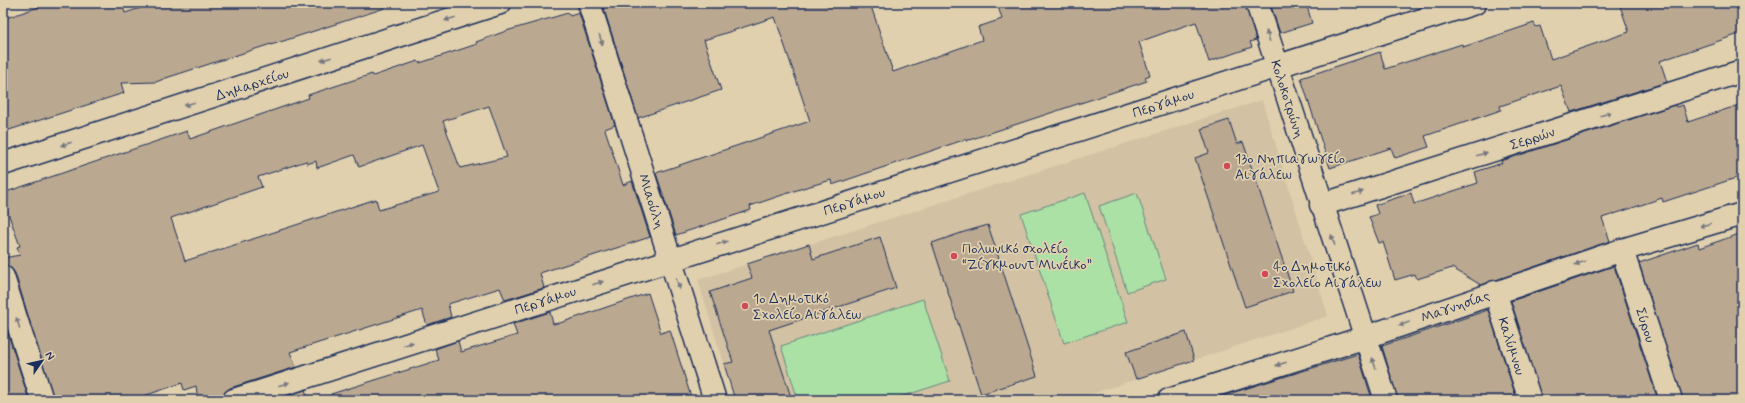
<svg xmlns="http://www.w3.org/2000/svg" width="1745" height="403" font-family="Mynerve,sans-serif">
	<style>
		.built { fill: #d2c1a3 }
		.green { fill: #abe1a4; stroke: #638881 }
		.building { fill: #bba890; stroke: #1b2f5e; fill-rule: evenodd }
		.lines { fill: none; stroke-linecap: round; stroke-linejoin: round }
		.street-casing { stroke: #1b2f5e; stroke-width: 25 }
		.secondary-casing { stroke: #1b2f5e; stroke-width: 25 }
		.street { stroke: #e1d0ad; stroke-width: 22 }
		.secondary { stroke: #e1d0ad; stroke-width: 22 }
		.oneway { fill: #747782 }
		.poi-dot { fill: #d1495b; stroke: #e1d0ad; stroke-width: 1.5 }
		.labels { text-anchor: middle; stroke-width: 3.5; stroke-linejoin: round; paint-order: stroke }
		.street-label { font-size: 14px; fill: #1b2f5e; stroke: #e1d0ad }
		.poi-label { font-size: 14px; fill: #1b2f5e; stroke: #e1d0ad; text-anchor: start }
	</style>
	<rect width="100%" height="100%" fill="#e1d0ad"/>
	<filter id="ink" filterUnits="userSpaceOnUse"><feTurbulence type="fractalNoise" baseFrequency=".025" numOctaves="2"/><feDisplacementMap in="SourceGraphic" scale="8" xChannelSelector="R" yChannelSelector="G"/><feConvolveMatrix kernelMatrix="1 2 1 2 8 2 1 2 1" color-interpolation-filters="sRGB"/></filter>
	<g filter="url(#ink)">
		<path class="built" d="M1262,100L1328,316L1073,400H735L698,280Z"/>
		<g class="green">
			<path d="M1085,193L1128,322L1064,343L1021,214Z"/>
			<path d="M1137,193L1166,279L1127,292L1099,206Z"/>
			<path d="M923,299L950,381L891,400H798L781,346Z"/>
		</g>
		<g class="building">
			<path d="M51,3H122L125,13L156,3H384L385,8L271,45V44L166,78L156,82L121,83L124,93L3,132V19Z"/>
			<path d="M611,3H870L893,72L982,40L978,27L1002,19L997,3H1245L1256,40L1250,42L1252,47L1209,62L1196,22L1164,33L1139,42L1150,75L1145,77L1147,81L966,141V139L832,185L831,180L803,188L750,206L751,210L676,235L656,173L810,121L775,17L704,40L721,90L638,118L603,6Z"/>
			<path d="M1270,3H1306L1312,23L1280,33Z"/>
			<path d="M1619,3H1742V33L1660,61L1667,82L1571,112L1561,86L1500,106L1501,110L1425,136L1429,147L1395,158L1391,148L1330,168L1301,78L1380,52L1385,69L1462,44L1463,47L1534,23L1536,27L1540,26L1551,59L1629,32Z"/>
			<path d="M568,13L570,16L579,13L615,125L605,129L623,185L632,181L650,237L540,273L544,288L505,300L500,288L448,304L451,317L427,325L422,310L290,352L296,367L230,388L225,392L222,400H198L196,386L184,390L182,383L132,400H54L15,273L11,268L3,265V258L20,255L17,247L20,246L3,199V193L187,131L190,139L309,98L308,95L372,74L373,76L418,61L419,63L423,62L477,44L476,42L506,31ZM489,106L507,157L460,168L443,121ZM422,145L439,192L379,210L376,199L185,261L171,218L262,187L258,177L306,161L307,164L316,161L317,168L354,155L359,167Z"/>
			<path d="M1742,104V176L1663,202L1662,198L1602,218L1610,241L1481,285L1452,268L1417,279L1415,274L1395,280L1383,242L1379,243L1369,217L1378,214L1375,205L1411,193L1414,204L1478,183L1475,172L1502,163L1501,161L1675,105L1676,107L1683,105L1688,122Z"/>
			<path d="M1229,120L1237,144L1243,142L1293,291L1245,307L1195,158L1209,153L1201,129Z"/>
			<path d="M988,225L1037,376L981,394L932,243L964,232Z"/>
			<path d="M1742,233V400H1683L1639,263L1698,243L1699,248Z"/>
			<path d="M880,237L896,288L769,330L792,400H735L724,364L733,362L710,292L752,278L747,264L809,244L813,259Z"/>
			<path d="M1614,266L1658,400H1542L1511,301Z"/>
			<path d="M648,293L661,333L670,330L692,400H332L331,394L439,360L435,349L458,341L461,352L517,335L513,324L550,312L553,324L560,323Z"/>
			<path d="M1488,310L1517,400H1398L1382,346Z"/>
			<path d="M3,318L29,400H3Z"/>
			<path d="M1186,332L1194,360L1136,379L1126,352Z"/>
			<path d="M1358,354L1371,396L1359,400H1225V395Z"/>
			<path d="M305,390L309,400H275Z"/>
		</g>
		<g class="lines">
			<g class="street-casing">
				<g id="street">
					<path d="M589,3L715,400"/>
					<path d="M1257,3C1300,136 1343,268 1386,400"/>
					<path d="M1321,205L1742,71"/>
					<path d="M1622,250L1671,400"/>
					<path d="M3,277L42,400"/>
					<path d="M1495,292L1530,400"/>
					<path d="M234,400L1475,3"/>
					<path d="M1169,400L1366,337L1622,250L1742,214"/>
				</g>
			</g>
			<g class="secondary-casing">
				<path id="secondary" d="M3,164L500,3"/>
			</g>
			<use href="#street" class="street"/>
			<use href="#secondary" class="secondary"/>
		</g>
		<defs><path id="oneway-solid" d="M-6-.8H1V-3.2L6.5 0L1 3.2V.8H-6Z"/></defs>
		<g class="oneway">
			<use href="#oneway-solid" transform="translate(450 19) rotate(162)"/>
			<use href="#oneway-solid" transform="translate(1268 36) rotate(-108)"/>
			<use href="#oneway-solid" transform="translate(601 40) rotate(72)"/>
			<use href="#oneway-solid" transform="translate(326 59) rotate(162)"/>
			<use href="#oneway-solid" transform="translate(189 104) rotate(162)"/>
			<use href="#oneway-solid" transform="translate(1606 114) rotate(-18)"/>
			<use href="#oneway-solid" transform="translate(66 144) rotate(162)"/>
			<use href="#oneway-solid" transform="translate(1482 154) rotate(-18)"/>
			<use href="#oneway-solid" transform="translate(1358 193) rotate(-18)"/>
			<use href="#oneway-solid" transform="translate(1705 225) rotate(164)"/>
			<use href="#oneway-solid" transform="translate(1333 240) rotate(-109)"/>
			<use href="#oneway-solid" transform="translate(722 243) rotate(-18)"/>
			<use href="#oneway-solid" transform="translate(1580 263) rotate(161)"/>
			<use href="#oneway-solid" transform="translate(598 283) rotate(-18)"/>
			<use href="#oneway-solid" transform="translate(678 284) rotate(72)"/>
			<use href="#oneway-solid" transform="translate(18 323) rotate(-108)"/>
			<use href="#oneway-solid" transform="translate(1404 324) rotate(161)"/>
			<use href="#oneway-solid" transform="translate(408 344) rotate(-18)"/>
			<use href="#oneway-solid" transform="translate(1374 363) rotate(-108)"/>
			<use href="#oneway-solid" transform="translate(1281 364) rotate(162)"/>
			<use href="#oneway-solid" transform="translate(284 384) rotate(-18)"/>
		</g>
	</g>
	<g class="poi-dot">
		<circle cx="1227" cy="166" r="4"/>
		<circle cx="954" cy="256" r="4"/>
		<circle cx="1265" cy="274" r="4"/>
		<circle cx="745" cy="306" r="4"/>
	</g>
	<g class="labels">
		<g class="street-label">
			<text transform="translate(252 84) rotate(-18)" y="5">Δημαρχείου</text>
			<text transform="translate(1288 99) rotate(72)" y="5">Κολοκοτρώνη</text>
			<text transform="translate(1163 103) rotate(-18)" y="5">Περγάμου</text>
			<text transform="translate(1532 138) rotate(-18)" y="5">Σερρών</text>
			<text transform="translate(652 201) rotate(72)" y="5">Μιαούλη</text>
			<text transform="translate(854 201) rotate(-18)" y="5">Περγάμου</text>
			<text transform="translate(545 300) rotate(-18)" y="5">Περγάμου</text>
			<text transform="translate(1455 306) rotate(-19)" y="5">Μαγνησίας</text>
			<text transform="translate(1646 325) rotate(72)" y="5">Σύρου</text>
			<text transform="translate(1512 346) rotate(72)" y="5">Καλύμνου</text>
		</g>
		<g class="poi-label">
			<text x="1235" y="163">13ο Νηπιαγωγείο<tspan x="1235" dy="16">Αιγάλεω</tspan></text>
			<text x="962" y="253">Πολωνικό σχολείο<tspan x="962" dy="16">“Ζίγκμουντ Μινέικο”</tspan></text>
			<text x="1273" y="271">4ο Δημοτικό<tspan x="1273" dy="16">Σχολείο Αιγάλεω</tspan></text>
			<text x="753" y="303">1ο Δημοτικό<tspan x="753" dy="16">Σχολείο Αιγάλεω</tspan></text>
		</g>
	</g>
	<rect width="1745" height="403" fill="none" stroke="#e1d0ad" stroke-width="16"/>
	<rect x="8" y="8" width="1729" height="387" fill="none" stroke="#1b2f5e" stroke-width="1.5" filter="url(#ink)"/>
	<g transform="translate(42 361) rotate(56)" stroke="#e1d0ad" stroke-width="3" paint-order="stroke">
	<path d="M0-3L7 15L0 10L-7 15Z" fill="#1b2f5e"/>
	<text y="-6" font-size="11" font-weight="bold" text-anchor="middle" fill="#1b2f5e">N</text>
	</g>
</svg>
